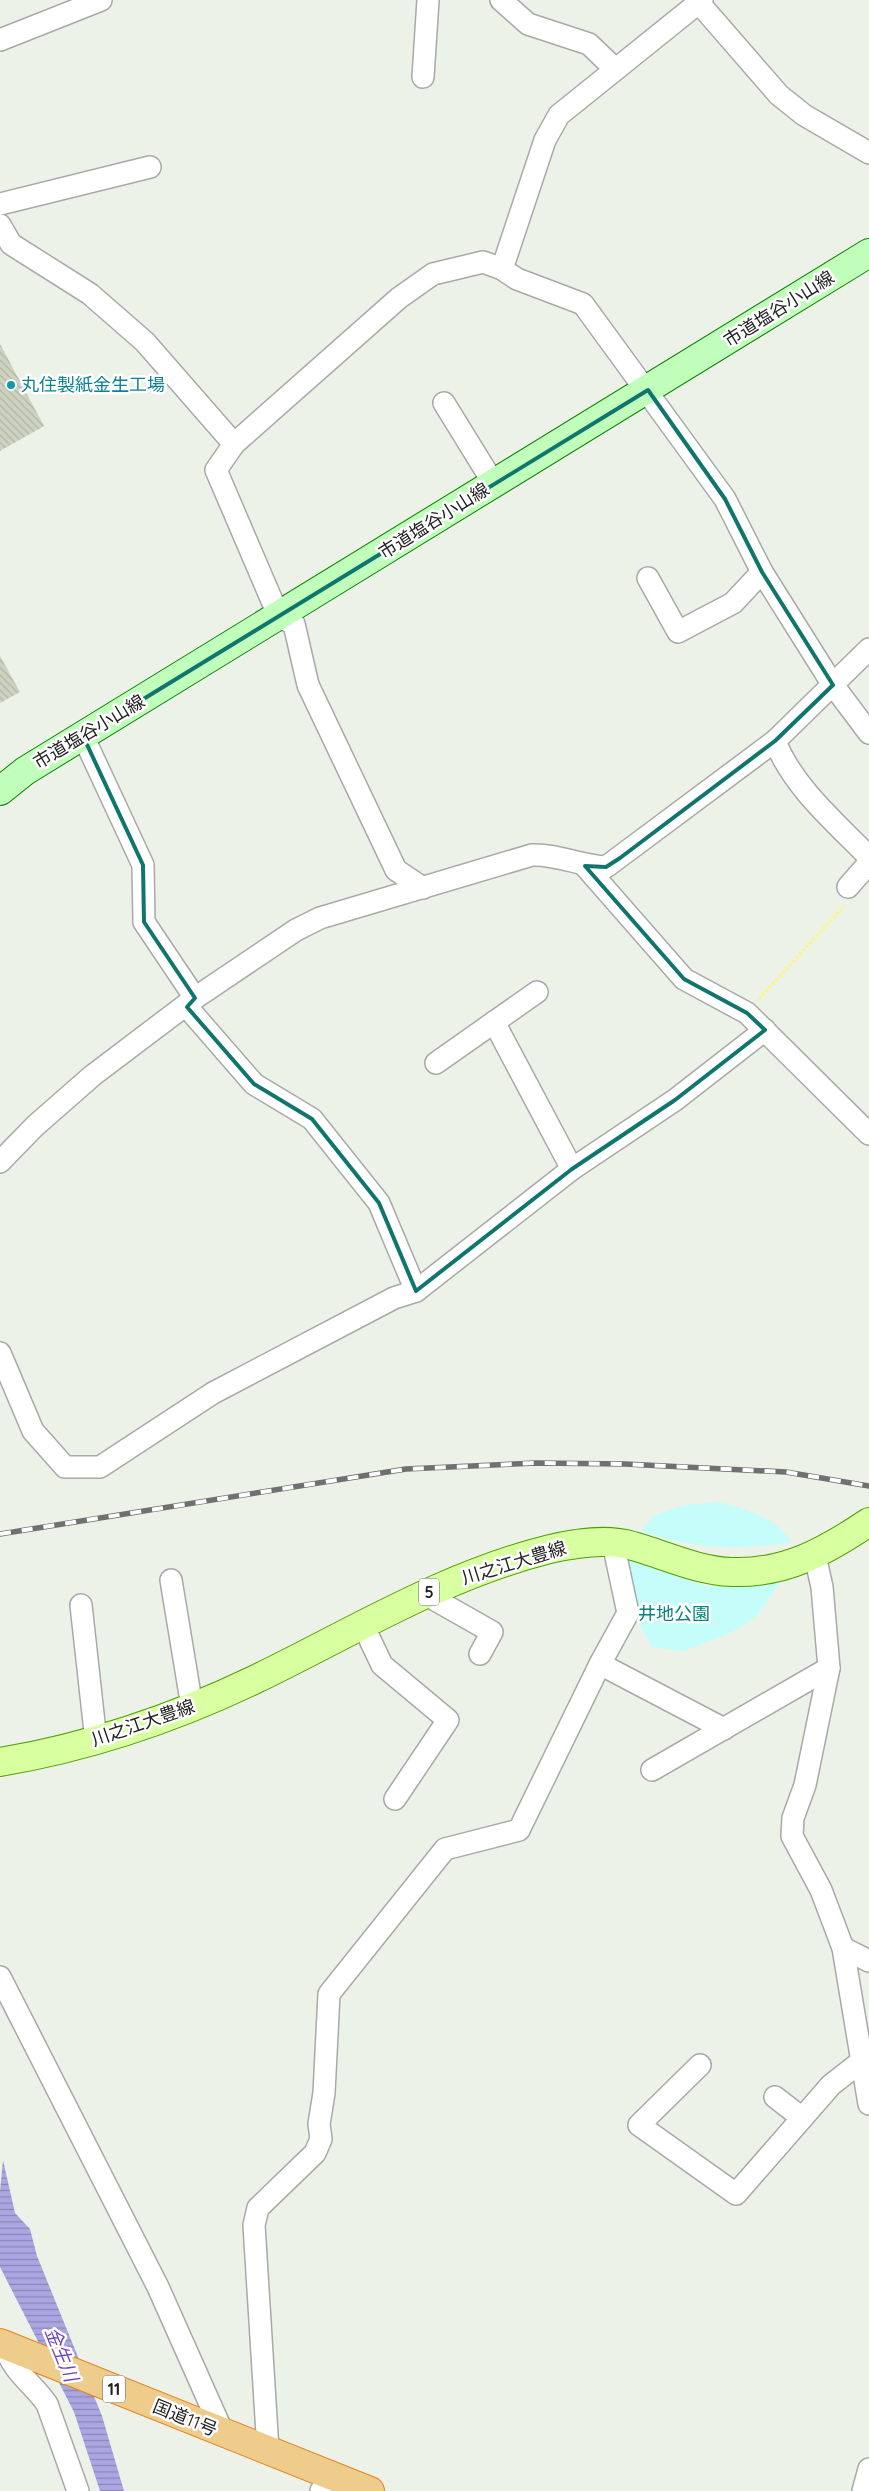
<svg xmlns="http://www.w3.org/2000/svg" width="869" height="2491" font-family="Quicksand,'Noto Sans JP',sans-serif">
	<style>
		.park { fill: #c4fdf9 }
		.water { fill: url(#water-rules) }
		.building { fill: url(#building-back-hatch) }
		.lines { fill: none; stroke-linecap: round; stroke-linejoin: round }
		.street-casing { stroke: #a9a9a9; stroke-width: 24 }
		.secondary-casing { stroke: #068100; stroke-width: 30 }
		.primary-casing { stroke: #4e9f00; stroke-width: 30 }
		.highway-casing { stroke: #e7831e; stroke-width: 30 }
		.path { stroke: #fff76c; stroke-width: 3; stroke-dasharray: 2.5 2.5; stroke-linecap: butt }
		.street { stroke: #fff; stroke-width: 21 }
		.secondary { stroke: #c2febb; stroke-width: 28 }
		.primary { stroke: #d8ffa0; stroke-width: 28 }
		.highway { stroke: #edcc8c; stroke-width: 28 }
		.rail-casing { stroke: #707070; stroke-width: 5.5 }
		.rail { stroke: #fff; stroke-width: 4; stroke-dasharray: 11; stroke-linecap: butt }
		.marked { fill: none; stroke: #0f766e; stroke-width: 4; stroke-linejoin: round }
		.culture-dot { fill: #0f9aa8; stroke: #fff; stroke-width: 2 }
		.labels { text-anchor: middle; stroke-width: 5; stroke-linejoin: round; paint-order: stroke }
		.shield { fill: #fff; stroke: #646464; stroke-width: 1 }
		.shield-label { font-size: 16px; font-weight: bold; fill: #222 }
		.street-label { font-size: 18px; fill: #222; stroke: #fff }
		.culture-label { font-size: 18px; fill: #0d838f; stroke: #fff; text-anchor: start }
		.park-label { font-size: 18px; fill: #05857b; stroke: #fff }
		.water-label { font-size: 19px; font-style: italic; fill: #6e46b9; stroke: #fff }
	</style>
	<defs>
		<pattern id="water-rules" width="6" height="5" patternUnits="userSpaceOnUse" patternTransform="scale(1.25)"><rect width="6" height="5" fill="#aaa6e2"/><path d="M0 2.5h6" fill="none" stroke="#8a87b7"/></pattern>
		<pattern id="building-back-hatch" width="6" height="6" patternUnits="userSpaceOnUse" patternTransform="scale(1.25)"><rect width="6" height="6" fill="#ced3c1"/><path d="M-1 5l2 2M0 0l6 6M5-1l2 2" fill="none" stroke="#b1b5a6"/></pattern>
	</defs>
	<rect width="100%" height="100%" fill="#edf2e8"/>
	<g class="park">
		<path d="M719,1502C744,1509 777,1517 791,1542C735,1551 694,1549 640,1531L655,1515L685,1505Z"/>
		<path d="M625,1557L706,1586H753L780,1582L756,1617L732,1632L684,1651L652,1647L635,1617Z"/>
	</g>
	<path class="water" d="M3,2160L15,2213L30,2229L37,2256L102,2416L124,2491H100L74,2412L0,2267V2191Z"/>
	<g class="building">
		<path d="M0,344L44,426L0,451Z"/>
		<path d="M0,656L20,692L0,703Z"/>
	</g>
	<g class="lines">
		<g class="street-casing">
			<g id="street">
				<path d="M501,0L528,24L589,44L615,69"/>
				<path d="M699,3L779,95L804,115L869,153"/>
				<path d="M0,40L101,0"/>
				<path d="M423,77L428,0"/>
				<path d="M0,204L150,167"/>
				<path d="M0,225L11,244L90,294L145,342L234,444"/>
				<path d="M502,269L545,140L559,115L702,0"/>
				<path d="M444,403L494,484"/>
				<path d="M648,578L678,632L733,603L762,572"/>
				<path d="M83,736L143,865L144,922L195,998"/>
				<path d="M775,741C793,787 835,822 869,857"/>
				<path d="M585,866L684,979L747,1013L869,1134"/>
				<path d="M848,887L869,863"/>
				<path d="M423,888L396,870L308,685L294,624L279,617L216,470L234,444L399,298L433,274L483,262L502,269L517,279L583,304L725,499L762,572L833,685L869,733"/>
				<path d="M187,1007L254,1084L312,1119L379,1203L416,1291"/>
				<path d="M494,1022L572,1169"/>
				<path d="M436,1063L537,992"/>
				<path d="M0,1162L35,1126L92,1076L195,998L296,930L320,918L532,855C558,854 580,866 606,867L775,741L869,649"/>
				<path d="M0,1353L33,1431L65,1467H100L213,1393L394,1298L416,1291L572,1169L675,1100L765,1030"/>
				<path d="M815,1556L822,1587L829,1668L805,1785L793,1818L792,1836L821,1890L843,1948L869,2104"/>
				<path d="M171,1580L192,1707"/>
				<path d="M425,1594L492,1632L480,1654"/>
				<path d="M81,1605L96,1741"/>
				<path d="M363,1625L382,1665L448,1720L395,1799"/>
				<path d="M600,1664L724,1729"/>
				<path d="M652,1770L829,1668"/>
				<path d="M843,1948L869,1961"/>
				<path d="M0,1977L158,2287L223,2433"/>
				<path d="M700,2065L639,2125L736,2194L831,2085L863,2060"/>
				<path d="M775,2097L802,2118"/>
				<path d="M4,2345C15,2375 31,2381 47,2404L78,2491"/>
				<path d="M268,2450L254,2225L258,2208L315,2153L321,2139L319,2124L324,2093L329,1994L445,1849L519,1830L600,1664L628,1613L613,1543"/>
				<path d="M321,2491L330,2475"/>
				<path d="M863,2491L869,2469"/>
			</g>
		</g>
		<g class="secondary-casing">
			<path id="secondary" d="M0,791L25,771L869,253"/>
		</g>
		<g class="primary-casing">
			<path id="primary" d="M0,1762C89,1747 175,1718 256,1679C353,1632 445,1575 550,1549C576,1543 607,1538 633,1546C665,1555 698,1571 732,1572C785,1574 826,1551 869,1522"/>
		</g>
		<g class="highway-casing">
			<path id="highway" d="M0,2343L370,2491"/>
		</g>
		<path class="path" d="M759,999L844,906"/>
		<use href="#street" class="street"/>
		<use href="#secondary" class="secondary"/>
		<use href="#primary" class="primary"/>
		<use href="#highway" class="highway"/>
		<g class="rail-casing">
			<path id="rail" d="M0,1534L406,1469L536,1463L625,1464L786,1472L869,1486"/>
		</g>
		<use href="#rail" class="rail"/>
	</g>
	<path class="marked" d="M648,390L725,499L762,572L833,685L775,741L620,858L606,867L585,866L684,979L747,1013L765,1030L675,1100L572,1169L416,1291L379,1203L312,1119L254,1084L187,1007L195,998L144,922L143,865L83,736Z"/>
	<circle class="culture-dot" cx="11" cy="385" r="5"/>
	<g class="labels">
		<g class="shield">
			<rect x="419" y="1578.5" width="20" height="27" rx="4"/>
			<rect x="103" y="2375.5" width="22" height="27" rx="4"/>
		</g>
		<g class="shield-label">
			<text x="429" y="1598">5</text>
			<text x="114" y="2395">11</text>
		</g>
		<g class="street-label">
			<text transform="translate(779 309) rotate(-32)" y="6">市道塩谷小山線</text>
			<text transform="translate(434 521) rotate(-32)" y="6">市道塩谷小山線</text>
			<text transform="translate(89 732) rotate(-31)" y="6">市道塩谷小山線</text>
			<text transform="translate(514 1563) rotate(-17)" y="6">川之江大豊線</text>
			<text transform="translate(143 1723) rotate(-19)" y="6">川之江大豊線</text>
			<text transform="translate(185 2418) rotate(22)" y="6">国道11号</text>
		</g>
		<g class="culture-label">
			<text x="21" y="391">丸住製紙金生工場</text>
		</g>
		<g class="park-label">
			<text x="674" y="1620">井地公園</text>
		</g>
		<g class="water-label">
			<text transform="translate(62 2354) rotate(68)" y="7">金生川</text>
		</g>
	</g>
</svg>
